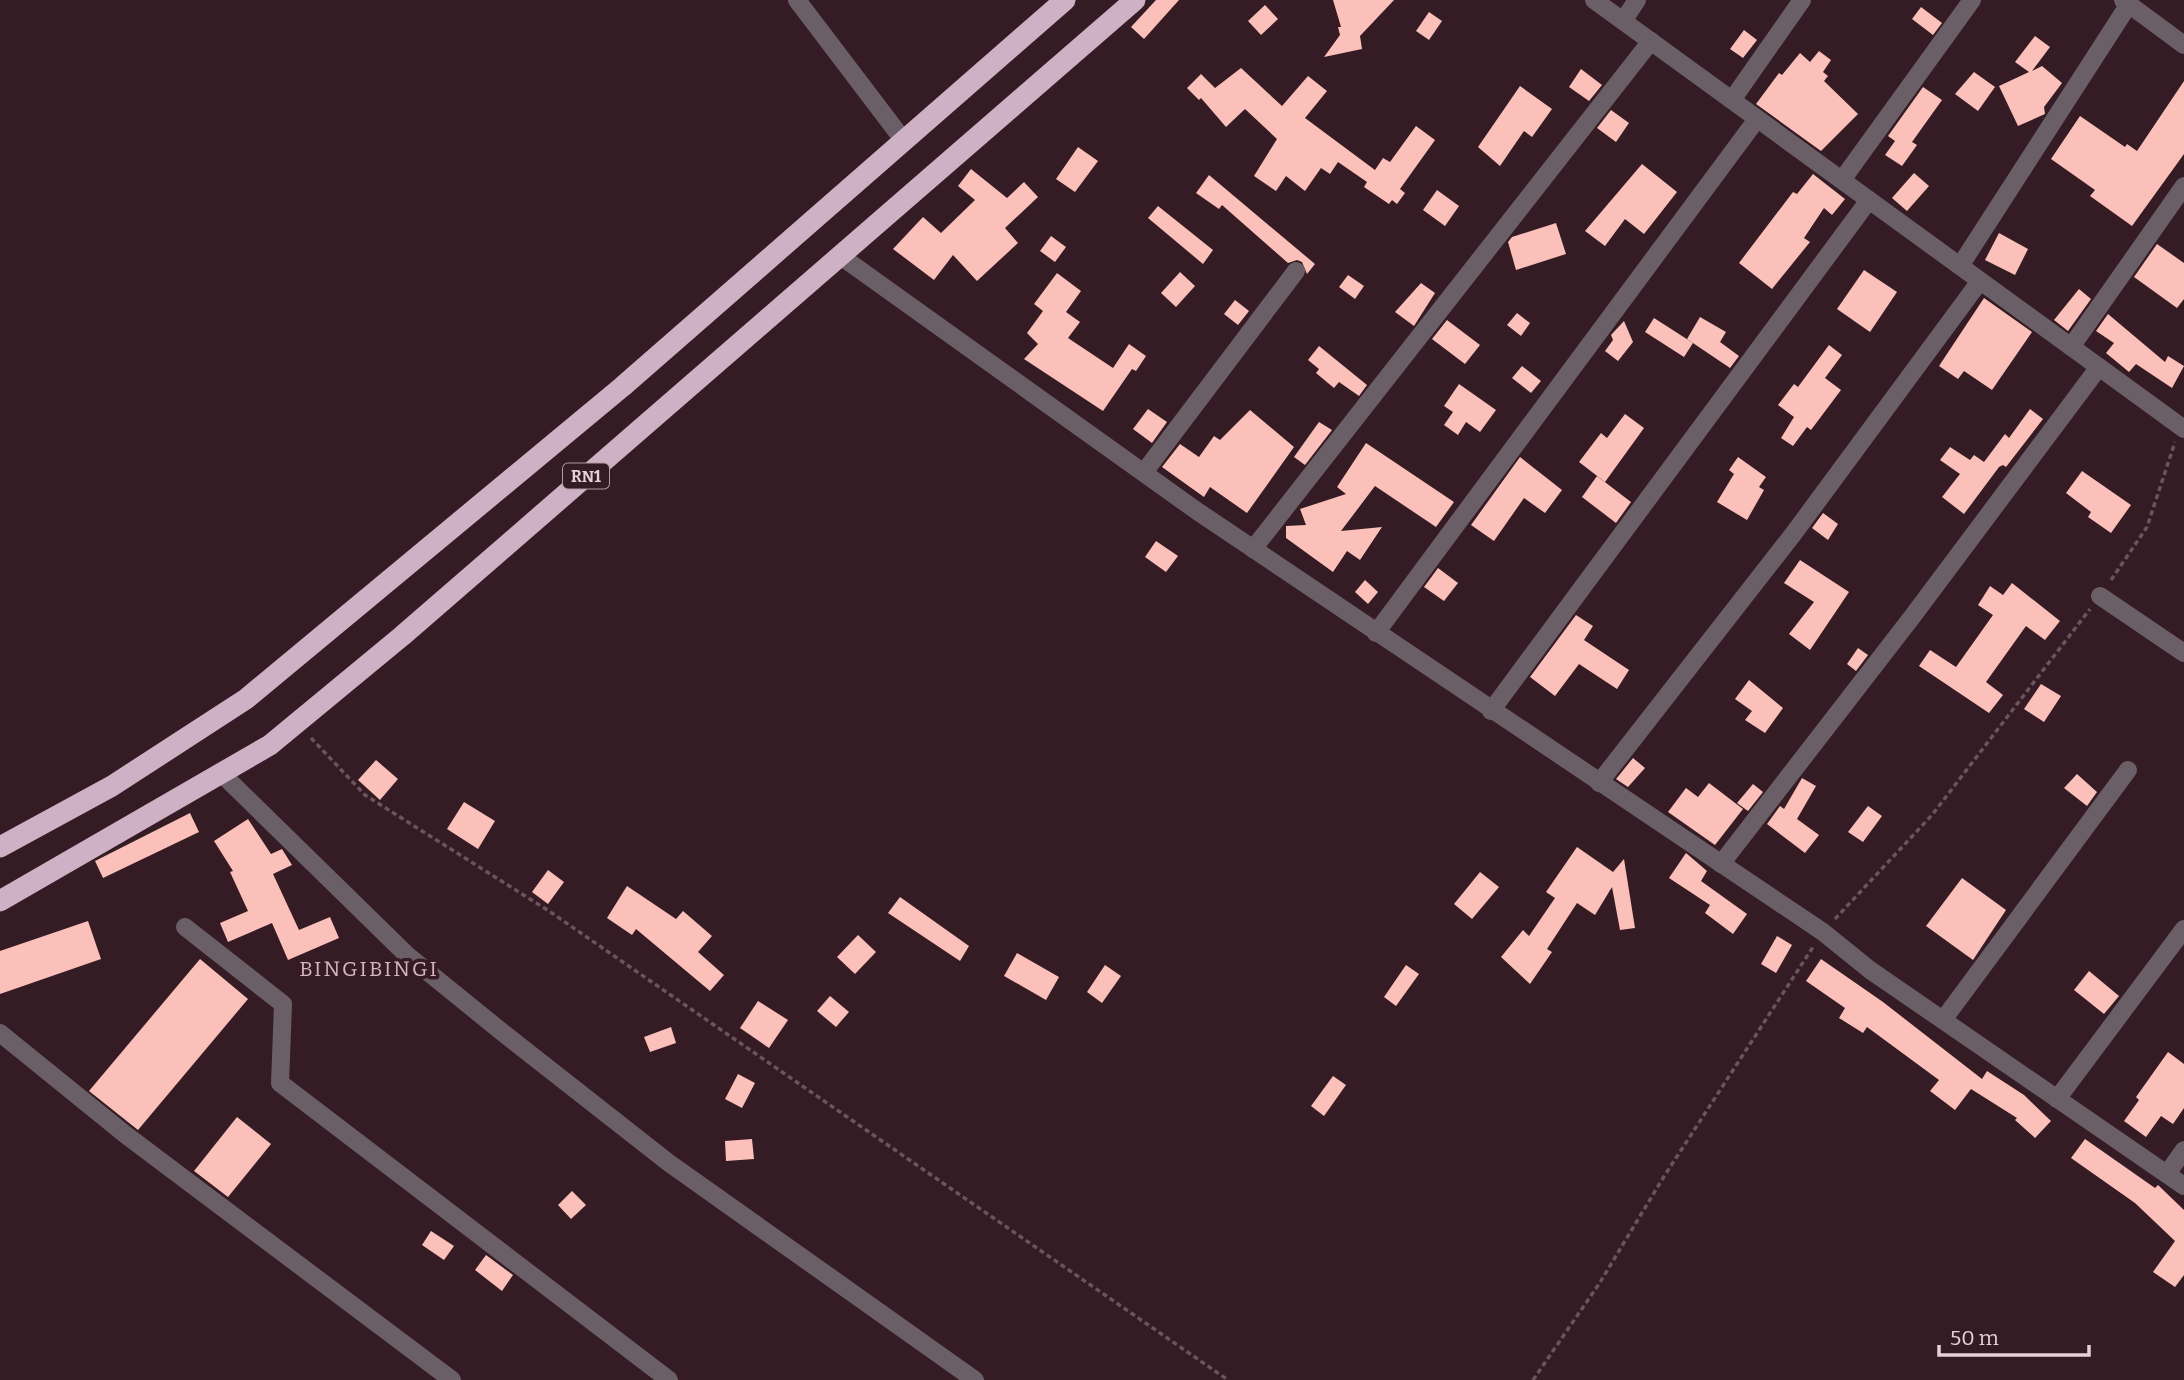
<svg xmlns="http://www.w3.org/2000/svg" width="2184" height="1380" font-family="Bitter,serif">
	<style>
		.building { fill: #fcc0ba }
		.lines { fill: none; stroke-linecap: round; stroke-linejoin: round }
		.path { stroke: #6c545c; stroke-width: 3.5; stroke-dasharray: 5 3.5; stroke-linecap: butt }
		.street { stroke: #6b5f67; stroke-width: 18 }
		.highway { stroke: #ceb1c5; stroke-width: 21 }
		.labels { text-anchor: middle; stroke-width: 7; stroke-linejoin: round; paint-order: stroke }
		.shield { fill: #351b23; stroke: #b09ba1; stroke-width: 2 }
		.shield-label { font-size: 16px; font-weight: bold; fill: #e5d2d7 }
		.quarter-label { font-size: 21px; letter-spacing: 2px; fill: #d9b5be; stroke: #351b23 }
	</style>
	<rect width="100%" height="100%" fill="#351b23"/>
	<g class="building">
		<path d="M1156,0H1179L1144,39L1131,27Z"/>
		<path d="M1333,0H1394L1360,36L1362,49L1324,57L1340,35L1338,27H1341Z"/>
		<path d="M1265,5L1278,19L1261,35L1248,21Z"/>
		<path d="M1921,7L1942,23L1933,35L1912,19Z"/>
		<path d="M1429,12L1442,21L1429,40L1416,31Z"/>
		<path d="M1744,30L1757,40L1743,58L1730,49Z"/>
		<path d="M2035,36L2050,47L2032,71L2042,66L2062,83L2044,107L2045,114L2018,126L1999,86L2029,72L2015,62Z"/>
		<path d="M1819,51L1831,60L1823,72L1828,76L1824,81L1858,114L1821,151L1756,104L1779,73L1782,75L1800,53L1810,62Z"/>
		<path d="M1241,68L1282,106L1308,76L1327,91L1305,118L1375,170L1383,158L1390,162L1416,126L1435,140L1400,189L1405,193L1397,204L1392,200L1389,204L1364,187L1367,182L1338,162L1330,174L1321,168L1305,191L1286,176L1276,191L1254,176L1277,139L1245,109L1226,127L1201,98L1199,100L1187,88L1201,74L1215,88Z"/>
		<path d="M1581,69L1602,85L1589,101L1569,87Z"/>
		<path d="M1974,72L1995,87L1978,111L1955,94Z"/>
		<path d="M2184,81V154L2132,226L2090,196L2095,190L2051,159L2080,116L2125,147L2127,144L2137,151Z"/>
		<path d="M1520,86L1552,109L1532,137L1524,131L1500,166L1478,147Z"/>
		<path d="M1923,87L1942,100L1912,142L1917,145L1902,166L1885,155L1895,141L1888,136Z"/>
		<path d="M1611,110L1629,123L1616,142L1597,128Z"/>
		<path d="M1078,147L1098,161L1075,192L1056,179Z"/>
		<path d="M1642,164L1677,192L1644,234L1625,219L1605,246L1585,231Z"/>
		<path d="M971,169L1007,198L1024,182L1038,197L1005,228L1018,243L977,281L953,255L934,280L893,249L923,217L941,233L975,200L958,186Z"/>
		<path d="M1914,173L1929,186L1907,211L1892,198Z"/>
		<path d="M1813,174L1845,199L1832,215L1824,208L1804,238L1810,242L1772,289L1739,263L1793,192L1797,194Z"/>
		<path d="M1209,175L1315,264L1307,274L1302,262L1297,260L1288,263L1222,205L1219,209L1196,193Z"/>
		<path d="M1437,190L1459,206L1445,226L1423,210Z"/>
		<path d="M1158,206L1213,250L1203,264L1148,218Z"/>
		<path d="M1556,223L1566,254L1516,270L1508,242L1512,237Z"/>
		<path d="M1999,233L2028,249L2015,275L1985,260Z"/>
		<path d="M1051,236L1066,247L1055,262L1040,251Z"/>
		<path d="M2157,244L2184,263V299L2177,308L2134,277Z"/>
		<path d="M1864,270L1897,292L1870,332L1837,309Z"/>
		<path d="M1180,272L1195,286L1176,307L1161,293Z"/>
		<path d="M1057,273L1081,291L1066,312L1080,322L1068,338L1113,368L1129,344L1146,356L1136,371L1132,369L1103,411L1024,359L1038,344L1027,333L1043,311L1034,304Z"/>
		<path d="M1348,275L1364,286L1355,299L1339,287Z"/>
		<path d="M1421,283L1435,293L1414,326L1395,312Z"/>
		<path d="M2079,289L2091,299L2068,331L2054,320Z"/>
		<path d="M1984,298L2032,332L1992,390L1964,371L1958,379L1939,366Z"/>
		<path d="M1235,300L1249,311L1238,325L1224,314Z"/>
		<path d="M1517,313L1530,323L1521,336L1507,325Z"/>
		<path d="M2108,314L2165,362L2168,356L2184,366L2172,388L2136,364L2129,372L2106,353L2114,343L2096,331Z"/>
		<path d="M1700,317L1726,332L1720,342L1739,356L1730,368L1687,339Z"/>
		<path d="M1654,318L1693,343L1684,357L1645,332Z"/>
		<path d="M1447,320L1480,345L1465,364L1432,339Z"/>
		<path d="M1624,321L1633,342L1618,361L1605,351L1613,340L1611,335Z"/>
		<path d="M1829,345L1842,355L1825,378L1841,390L1811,430L1807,427L1793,446L1781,438L1794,417L1778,405L1794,384L1798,387Z"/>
		<path d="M1319,346L1367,385L1359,396L1339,382L1334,388L1316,373L1319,369L1308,360Z"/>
		<path d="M1522,366L1541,381L1531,393L1512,378Z"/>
		<path d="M1459,384L1496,410L1480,432L1466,422L1458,435L1444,425L1453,412L1444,406Z"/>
		<path d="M1148,409L1167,422L1152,443L1133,429Z"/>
		<path d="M2030,409L2043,419L2006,467L2003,465L1999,467L1964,514L1942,497L1960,474L1940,460L1950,447L1970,460L1974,455L1984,462L2005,434L2009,438Z"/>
		<path d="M1250,410L1294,447L1247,513L1210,487L1204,497L1162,467L1180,444L1199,457L1214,436L1220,440Z"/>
		<path d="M1625,414L1644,428L1605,482L1579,462L1601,433L1607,438Z"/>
		<path d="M1319,422L1332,430L1305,465L1294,457Z"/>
		<path d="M1366,443L1454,502L1436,527L1375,486L1341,531L1382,527L1360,560L1347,551L1333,572L1286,538V526L1306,525L1300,509L1346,494L1337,487Z"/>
		<path d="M1520,457L1562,490L1545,513L1524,498L1494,541L1471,525Z"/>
		<path d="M1738,457L1766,477L1759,487L1764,490L1747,520L1717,502L1734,474L1729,470Z"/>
		<path d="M2082,471L2131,505L2111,533L2088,517L2091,512L2066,493Z"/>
		<path d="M1597,476L1631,502L1616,523L1582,497Z"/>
		<path d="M1823,513L1838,524L1828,540L1812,528Z"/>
		<path d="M1156,541L1178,556L1166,572L1145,557Z"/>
		<path d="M1800,560L1849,592L1810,650L1789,634L1814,602L1784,583Z"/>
		<path d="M1438,568L1458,583L1444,601L1424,587Z"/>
		<path d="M1365,580L1378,592L1368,604L1355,592Z"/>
		<path d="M2012,583L2060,621L2045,640L2026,626L1986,682L2003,695L1989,713L1919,666L1930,650L1956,667L1993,615L1978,605L1990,586L2003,595Z"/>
		<path d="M1576,615L1593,626L1584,640L1629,670L1617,689L1579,664L1555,696L1530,677Z"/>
		<path d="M1858,648L1868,655L1856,671L1847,664Z"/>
		<path d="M1749,680L1783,708L1765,733L1745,720L1752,711L1735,699Z"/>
		<path d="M2041,684L2061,696L2044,722L2024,709Z"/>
		<path d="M1633,758L1645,768L1628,787L1616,779Z"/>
		<path d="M376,760L398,779L380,800L358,780Z"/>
		<path d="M2077,774L2097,792L2087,806L2064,788Z"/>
		<path d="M1802,778L1816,786L1797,819L1819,835L1805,853L1767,824L1780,806L1784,809Z"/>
		<path d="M1709,783L1743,809L1715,845L1668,812L1686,788L1698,797Z"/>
		<path d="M1753,784L1763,792L1748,811L1737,803Z"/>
		<path d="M464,802L495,821L478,849L447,829Z"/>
		<path d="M1868,806L1882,816L1863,842L1848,832Z"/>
		<path d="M190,813L199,832L103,878L95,861Z"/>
		<path d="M248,819L271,854L282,849L292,865L273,874L299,930L330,917L339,938L288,960L272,923L228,942L220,923L248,911L230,872L233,871L214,841Z"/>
		<path d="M1577,847L1613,872L1624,859L1635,928L1620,930L1612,887L1595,915L1577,903L1547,949L1552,952L1530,984L1501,957L1523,930L1529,936L1555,898L1546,892Z"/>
		<path d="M1686,853L1707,871L1701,881L1747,914L1733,934L1705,913L1710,905L1669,878Z"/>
		<path d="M548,870L564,882L548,904L532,892Z"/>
		<path d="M1480,872L1499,887L1472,919L1454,904Z"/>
		<path d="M1962,878L2006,910L1973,960L1926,926Z"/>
		<path d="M627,886L676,919L683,911L712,936L698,952L724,975L710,991L636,929L632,935L607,918Z"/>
		<path d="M900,897L969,946L960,961L888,913Z"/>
		<path d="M88,921L101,959L0,994V951Z"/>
		<path d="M858,935L876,952L855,974L837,957Z"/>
		<path d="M1777,936L1792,945L1776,973L1761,964Z"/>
		<path d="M1017,953L1059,977L1046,1000L1004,976Z"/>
		<path d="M200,959L248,999L138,1130L89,1091Z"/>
		<path d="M1821,959L1883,1002L1982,1079L1987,1071L2024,1095L2051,1121L2035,1138L2015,1120L2017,1118L1971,1089L1955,1110L1930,1091L1939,1080L1867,1027L1863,1033L1839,1018L1845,1008L1806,981Z"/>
		<path d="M1105,965L1121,976L1102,1003L1087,992Z"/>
		<path d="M1406,965L1419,974L1396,1006L1384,997Z"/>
		<path d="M2089,971L2119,996L2104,1014L2074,990Z"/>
		<path d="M830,996L849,1012L836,1027L817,1011Z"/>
		<path d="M758,1001L788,1020L769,1048L740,1028Z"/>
		<path d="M671,1027L676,1043L650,1052L644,1037Z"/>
		<path d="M2168,1052L2184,1064V1108L2173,1124L2161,1116L2146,1137L2124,1121L2139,1100L2136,1097Z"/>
		<path d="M738,1074L755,1083L742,1108L725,1099Z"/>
		<path d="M1333,1076L1346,1085L1324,1116L1311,1106Z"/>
		<path d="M237,1117L271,1144L228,1197L194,1171Z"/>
		<path d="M752,1139L754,1159L726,1161L725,1141Z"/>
		<path d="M2085,1139L2155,1188L2158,1185L2184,1210V1275L2175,1287L2153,1272L2175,1241L2135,1203L2071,1158Z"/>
		<path d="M572,1191L586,1205L571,1219L558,1205Z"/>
		<path d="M431,1231L454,1246L444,1260L422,1245Z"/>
		<path d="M486,1255L513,1275L502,1291L475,1270Z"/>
	</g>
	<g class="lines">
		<g class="path">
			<path d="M2111,580L2147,527L2175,442"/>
			<path d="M311,738L365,795L549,911L1228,1380"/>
			<path d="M1835,919L1932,815L2090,609"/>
			<path d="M1533,1380L1599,1284L1663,1178L1813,947"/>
		</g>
		<g class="street">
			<path d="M797,0L904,141"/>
			<path d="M1594,0L2184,429"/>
			<path d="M2123,0L2184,45"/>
			<path d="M1623,21L1637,0"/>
			<path d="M1732,100L1802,0"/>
			<path d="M1842,180L1972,0"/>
			<path d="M839,255L1197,511L1823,932L1870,970L2184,1186"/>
			<path d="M1960,266L2129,4"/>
			<path d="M2071,347L2184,186"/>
			<path d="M1145,471L1296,271"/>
			<path d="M1253,549L1651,41"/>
			<path d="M2100,596L2184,653"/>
			<path d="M1376,633L1757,119"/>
			<path d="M1491,711L1869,200"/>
			<path d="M221,773L407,955L502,1032L669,1163L975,1380"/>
			<path d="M1599,783L1794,533L1980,281"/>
			<path d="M1721,864L1912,617L2099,367"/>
			<path d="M185,927L283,1004L280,1083L669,1380"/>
			<path d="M1943,1020L2128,770"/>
			<path d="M0,1033L126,1135L452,1380"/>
			<path d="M2057,1099L2184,929"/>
			<path d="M2167,1174L2184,1150"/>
		</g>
		<g class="highway">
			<path d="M0,847L112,786L246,699L622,387L1065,0"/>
			<path d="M0,901L270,745L402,636L1135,0"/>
		</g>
	</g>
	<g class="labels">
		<rect class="shield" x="563" y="463.5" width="46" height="25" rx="5"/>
		<g class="shield-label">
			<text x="586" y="482">RN1</text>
		</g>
		<g class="quarter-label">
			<text x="369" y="976">BINGIBINGI</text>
		</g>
	</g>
	<path d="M1939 1345v10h150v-10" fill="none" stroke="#e5d2d7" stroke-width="3.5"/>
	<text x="1950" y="1345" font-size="21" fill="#e5d2d7" stroke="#351b23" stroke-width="5" paint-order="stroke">50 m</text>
</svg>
